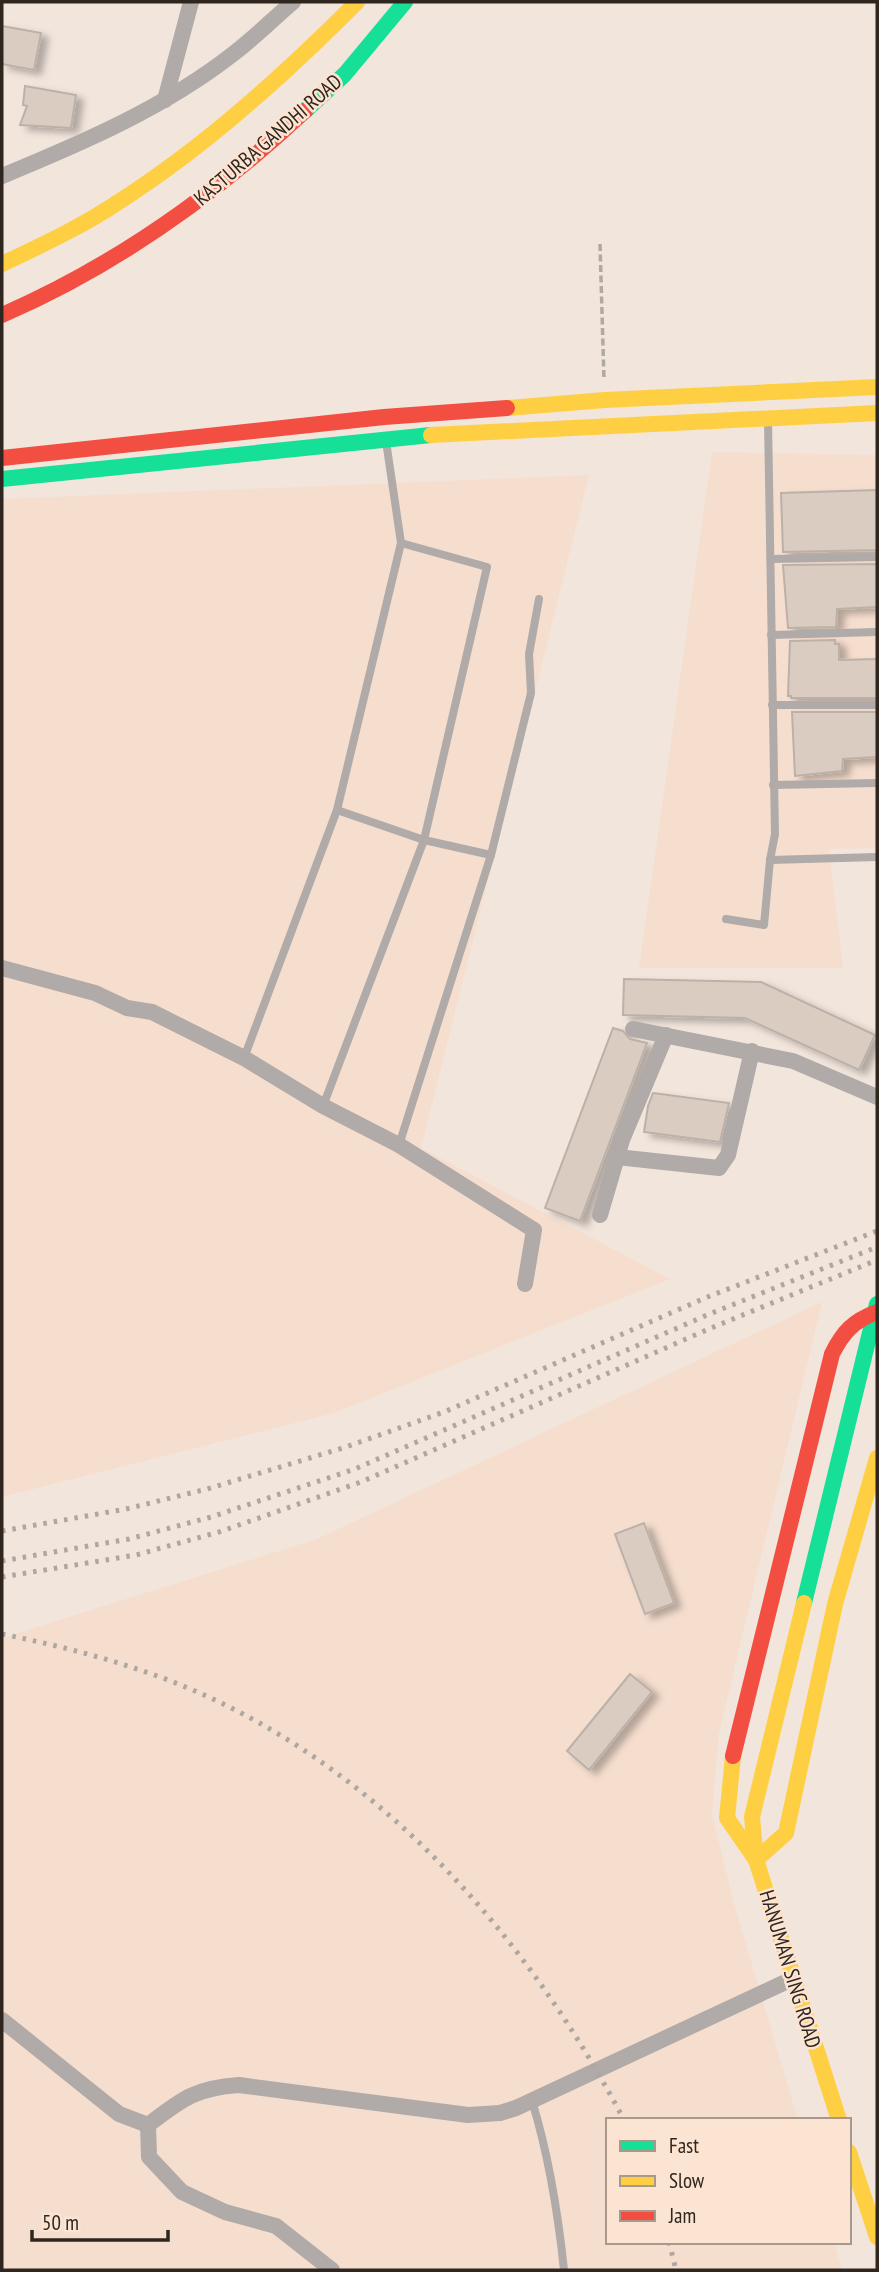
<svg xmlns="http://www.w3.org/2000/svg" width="879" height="2272" font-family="'PT Sans Narrow',sans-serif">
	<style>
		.built { fill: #f6dece }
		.building { fill: #dbccc2; stroke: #bbb1a9; stroke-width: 2; filter: url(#shadow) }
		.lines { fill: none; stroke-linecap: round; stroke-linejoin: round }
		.path { stroke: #afa9a4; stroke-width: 3.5; stroke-dasharray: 7 3.5; stroke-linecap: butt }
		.lane { stroke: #b0aaa8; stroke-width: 8 }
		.street { stroke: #b0aaa8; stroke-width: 16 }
		.fast { stroke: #16e098; stroke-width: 16 }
		.slow { stroke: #ffcf43; stroke-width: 16 }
		.jam { stroke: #f24e42; stroke-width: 16 }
		.rail { stroke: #aea6a0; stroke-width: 5; stroke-dasharray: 3.5 7; stroke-linecap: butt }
		.labels { text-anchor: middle; stroke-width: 5; stroke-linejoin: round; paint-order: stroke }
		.street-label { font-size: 21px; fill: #2f261f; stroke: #fce4d2 }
	</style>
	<defs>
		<filter id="shadow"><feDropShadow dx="7" dy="4.5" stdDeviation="3.5" flood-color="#0004"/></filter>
	</defs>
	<rect width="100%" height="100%" fill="#f2e5dc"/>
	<g class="built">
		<path d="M712,452L877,455V848L829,849L843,968H639Z"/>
		<path d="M589,475L421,1148L670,1279L334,1413L2,1497V499Z"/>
		<path d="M822,1302L719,1733L712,1814L735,1907L798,2120H608V2242H834L842,2270H2V1638L317,1539Z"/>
	</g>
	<g class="building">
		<path d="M2,26L41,33L34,70L2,64Z"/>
		<path d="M25,86L76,95L71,128L20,125L27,106L23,105Z"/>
		<path d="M877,490V550L783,552L781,493Z"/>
		<path d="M877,564V607L837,609L836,627L788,628L783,565Z"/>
		<path d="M835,640V644H839V660L877,659V698H791V696H788L790,641Z"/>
		<path d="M792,712H877V757L843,759L842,771L795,776Z"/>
		<path d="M624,979L761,982L875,1035L859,1070L745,1018L623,1015Z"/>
		<path d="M613,1028L623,1031L630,1039L647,1043L580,1221L545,1208Z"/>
		<path d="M653,1093L729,1103L720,1142L644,1132L648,1106Z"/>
		<path d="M644,1523L674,1603L645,1614L615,1534Z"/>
		<path d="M630,1674L652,1692L589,1770L567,1751Z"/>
	</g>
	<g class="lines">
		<path class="path" d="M600,244L604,380"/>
		<g class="lane">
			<path d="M768,420L775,834L770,860L877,857"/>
			<path d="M771,559L877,557"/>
			<path d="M771,635L877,632"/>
			<path d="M772,705H877"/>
			<path d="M773,785L877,783"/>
			<path d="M337,810L424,840L491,855"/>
			<path d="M726,919L764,925L770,860"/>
			<path d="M244,1058L337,810L401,543L386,441"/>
			<path d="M323,1106L424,840L487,567L401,543"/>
			<path d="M399,1145L491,855L531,693L529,654L539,599"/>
			<path d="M532,2101C549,2156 558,2213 564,2270"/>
		</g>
		<g class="street">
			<path d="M165,100L191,2"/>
			<path d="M2,176C82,143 164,108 233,54C254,38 273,19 293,2"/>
			<path d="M2,968L95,993L127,1008L152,1012L244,1058L323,1106L399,1145L534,1230L525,1284"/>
			<path d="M633,1029L793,1061L877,1097"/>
			<path d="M617,1157L719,1168L728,1155L752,1051"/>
			<path d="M600,1215L622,1140L666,1035"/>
			<path d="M2,2020L119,2114L148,2125C182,2099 195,2088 239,2085L468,2115L500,2113L516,2108L792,1979"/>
			<path d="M148,2125L149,2157L182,2192L225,2212L276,2226L332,2270"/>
		</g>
		<g class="fast">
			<path d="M306,110L345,74L405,2"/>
			<path d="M2,479L431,435"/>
			<path d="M804,1603L877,1304"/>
		</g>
		<g class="slow">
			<path d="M2,264C42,245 83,226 120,201C207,145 284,75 357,2"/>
			<path d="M507,408L605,400L877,387"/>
			<path d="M431,435L877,413"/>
			<path d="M804,1603L752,1817L756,1860L839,2120"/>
			<path d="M733,1756L727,1818L756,1860L786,1833L835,1604L877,1458"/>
			<path d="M849,2152L877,2237"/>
		</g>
		<g class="jam">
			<path d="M2,315C115,266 216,194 306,110"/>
			<path d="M2,458L384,417L507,408"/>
			<path d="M733,1756L832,1354C843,1332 853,1321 877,1312"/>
		</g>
		<g class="rail">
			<path d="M2,1531L126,1509L207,1489L343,1448L444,1412L705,1298L877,1231"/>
			<path d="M2,1561L129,1539L211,1517L355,1469L707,1315L877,1247"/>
			<path d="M2,1577L136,1555L219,1532L361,1482L711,1328L877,1260"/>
			<path d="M2,1634C56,1645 108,1658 160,1677C367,1753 523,1928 624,2120"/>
			<path d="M669,2242L676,2270"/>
		</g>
	</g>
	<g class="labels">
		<g class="street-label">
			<text transform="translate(268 140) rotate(-41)" y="7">KASTURBA GANDHI ROAD</text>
			<text transform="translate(790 1969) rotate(73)" y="7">HANUMAN SING ROAD</text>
		</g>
	</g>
	<rect width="879" height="2272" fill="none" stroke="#2f261f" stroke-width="7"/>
	<rect x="606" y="2118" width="245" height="126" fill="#fce4d2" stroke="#aa988a" stroke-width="2"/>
	<rect x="620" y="2141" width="35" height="10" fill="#16e098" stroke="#aa988a" stroke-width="2"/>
	<text x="669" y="2153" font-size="21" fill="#2f261f">Fast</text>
	<rect x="620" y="2176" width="35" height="10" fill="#ffcf43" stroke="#aa988a" stroke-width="2"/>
	<text x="669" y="2188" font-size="21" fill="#2f261f">Slow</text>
	<rect x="620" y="2211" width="35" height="10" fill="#f24e42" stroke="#aa988a" stroke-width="2"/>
	<text x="669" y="2223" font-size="21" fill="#2f261f">Jam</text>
	<path d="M32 2230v10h136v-10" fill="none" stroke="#2f261f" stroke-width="3.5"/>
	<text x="42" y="2230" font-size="21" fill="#2f261f" stroke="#fce4d2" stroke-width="5" paint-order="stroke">50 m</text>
</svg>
